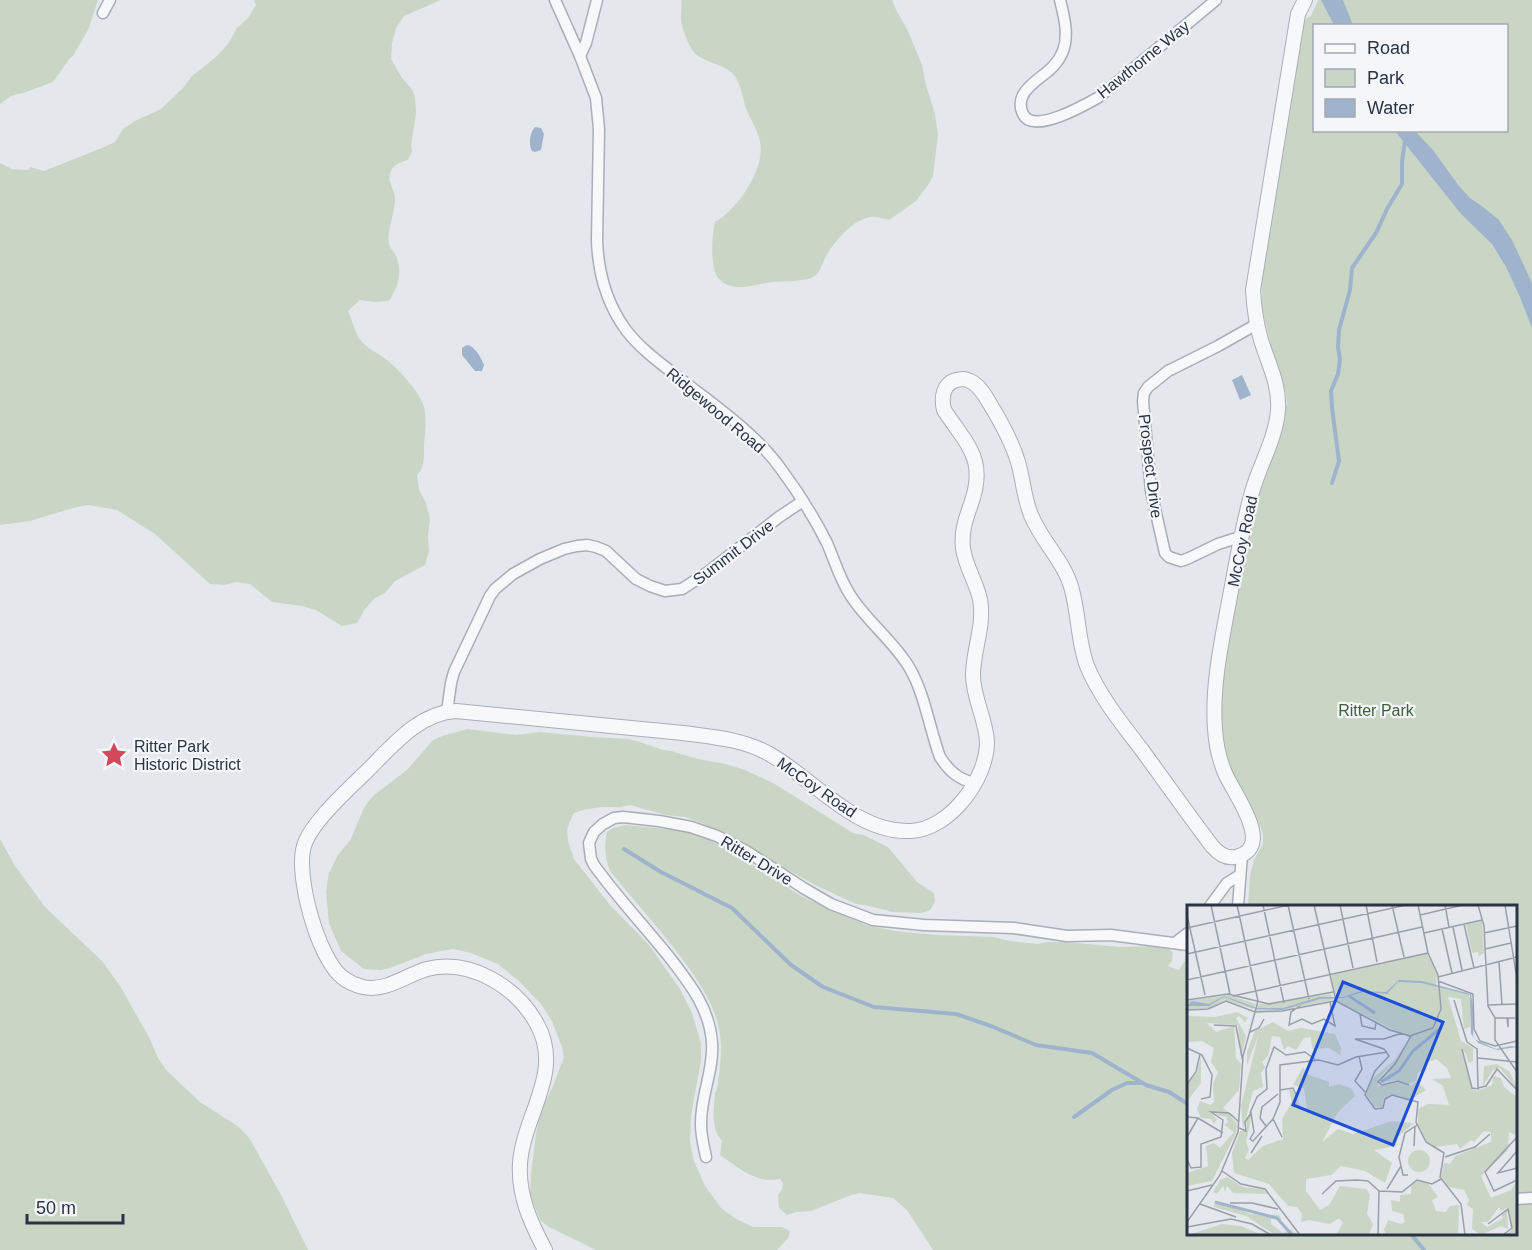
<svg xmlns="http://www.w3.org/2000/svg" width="1532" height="1250" font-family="Arial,sans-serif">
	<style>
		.green { fill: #c9d6c5; fill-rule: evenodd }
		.water { fill: #9fb4cc }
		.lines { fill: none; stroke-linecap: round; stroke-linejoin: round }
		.stream { stroke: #9fb4cc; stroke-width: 4 }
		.minor-casing { stroke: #a9aeb7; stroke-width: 13 }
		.tertiary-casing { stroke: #a9aeb7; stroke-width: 16 }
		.minor { stroke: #f7f8fa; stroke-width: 10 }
		.tertiary { stroke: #f7f8fa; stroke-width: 14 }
		.labels { text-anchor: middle; stroke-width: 4.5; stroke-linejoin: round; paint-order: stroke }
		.street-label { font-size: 16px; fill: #2b3445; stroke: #f4f6f9 }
		.park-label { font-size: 16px; fill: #3f6138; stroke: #f4f6f9 }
		.poi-label { font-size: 16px; fill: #2b3445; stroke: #f4f6f9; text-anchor: start }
		.inset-river { fill: none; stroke: #9fb4cc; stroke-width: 3 }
		.inset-road { fill: none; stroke: #9a9fa9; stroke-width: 1.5 }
		.view { fill: #1d4ed8; fill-opacity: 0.15; stroke: #1d4ed8; stroke-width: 3 }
		.inset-edge { fill: none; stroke: #2b3445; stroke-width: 3 }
	</style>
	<rect width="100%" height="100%" fill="#e4e7ec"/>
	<g class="green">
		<path d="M0,0H98L88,30L73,56L70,58L53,82L26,92L11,96L0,104Z"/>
		<path d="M254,0H441L404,16L396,28L392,43L391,59L402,78L412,89L415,97L416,113L411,145L412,152L408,160C400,162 392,165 390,174C388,182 394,189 395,197C396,210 386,233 389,244C390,248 394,252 396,256C403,273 398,287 389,301L375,302L360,300L348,311C352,320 355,333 361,341C368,349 378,353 387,360C399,370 420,392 424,407C427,419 425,433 424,444C424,455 425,467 417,475L419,490L426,503L430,519L428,535L429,551L425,565L395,581L385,593L375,598L365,609L357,623L342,626L316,610L302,606L272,602L250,584L236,582L225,585L210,584L155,534L117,510L88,505L73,508L30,521L0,525V163L12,169L29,170L30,167L44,171L102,148L115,142L123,129L135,121L161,109L183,88L192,76L216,57L228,44L237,28L248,18L256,5Z"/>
		<path d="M681,0H892L897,12L907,29L922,65L926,85L935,114L938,134L933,176L928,185L916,201L889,220C883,219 876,216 871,217C852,220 835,241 826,256C823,262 820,272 815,276C806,282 784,281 773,282C761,283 749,288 737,287C729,286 721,283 717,276C710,266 712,234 715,222C737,210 766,168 760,142C758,130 750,119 746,108C742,97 741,83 733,74C722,62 699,63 691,48C686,39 680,24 681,14C681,8 682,5 681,0Z"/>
		<path d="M1318,0H1532V1250H933L907,1210L893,1198L860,1193L851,1195L811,1211L796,1212L787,1215L779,1208L778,1195L782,1190L783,1183L780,1179C755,1184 740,1168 720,1155L722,1141C710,1127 714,1110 715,1093L717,1089C720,1069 723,1049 719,1029C714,1004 700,984 686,964C662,931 635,902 610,871C605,857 604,847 607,832L613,828L626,825L676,830L704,836L736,854L793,891L811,901L866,925L895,931L936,935L993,937L1010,941L1038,944L1047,942H1065L1119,947L1166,946L1173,953L1172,961L1168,966L1179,970L1188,956V1234H1516V906H1248L1250,875L1254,860L1263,844V834L1260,826L1235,779L1228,761L1223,744L1220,725L1222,682L1247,533L1257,496L1280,433L1287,403L1286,393L1271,347L1262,308V290L1260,281L1303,20L1311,16ZM1314,26H1506V130H1314Z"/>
		<path d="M467,729L516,735L539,732L592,737L628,739L637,741L663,750L671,751L698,759L726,764L745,770L773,783L853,833L863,835L888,847L917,882L934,893L935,902L930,910L921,913L893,912L865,905L856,904L815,885L790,871L764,860L732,838L704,824L685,817L666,815L630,805L620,807H601L583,810L574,813L570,821L567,830L568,841L574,859L610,905L649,945L680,989L692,1013L701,1043V1061L691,1115L690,1143L694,1161L705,1186L721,1208L736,1219L753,1227H782L790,1231L788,1238L777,1250H596L549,1227L541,1221L533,1203L530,1194L531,1174L536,1134L540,1114L553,1086L564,1057L562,1047L552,1021L541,1004L520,982L498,964L471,953L453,949L426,954L390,968L381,970L364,969L341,951L329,923L326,892L329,873L338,855L351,839L363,810L368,802L374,795L407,770L433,740L442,736Z"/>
		<path d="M0,839L15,866L45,907L102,961L120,986L150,1039L158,1058L167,1071L200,1102L239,1127L250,1139L281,1195L308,1250H0Z"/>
	</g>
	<g class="water">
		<path d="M1321,0H1343L1353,25H1334Z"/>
		<path d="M535,127L541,128L544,134L541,150L535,152L532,151C528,145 530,132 535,127Z"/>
		<path d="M1395,131H1415L1433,150L1459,186L1470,198L1483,207L1499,220L1512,240L1532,283V328L1520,297L1506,267L1492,244L1461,214Z"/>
		<path d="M467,345C475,346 481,358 484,365L482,371H475L462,355V348Z"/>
		<path d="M1242,375L1251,395L1240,400L1232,380Z"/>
	</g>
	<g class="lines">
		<g class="stream">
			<path d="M1332,483L1339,461L1332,408L1331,391L1338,374L1340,359L1338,347L1339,330L1350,290L1352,268L1376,233L1387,209L1402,184V162L1405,140"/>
			<path d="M624,849L661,872L732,908L791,965L823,987L874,1007L956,1014L991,1026L1036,1045L1092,1053L1146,1085L1169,1092L1188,1104"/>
			<path d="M1074,1117L1112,1090L1127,1083H1141"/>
			<path d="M1411,1234L1424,1250"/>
		</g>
		<g class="minor-casing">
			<g id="minor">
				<path d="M555,0L580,56L596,98L599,129L597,240C598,272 607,304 626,330C639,347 656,360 673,373C709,402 754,431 781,469C798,492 814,517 827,543C834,559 839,577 849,593C865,620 892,639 909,667C925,694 929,727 940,757C949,771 958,779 974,783"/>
				<path d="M1060,0C1064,16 1069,35 1063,51C1054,74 1032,78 1023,95C1020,101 1020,108 1023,114C1033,135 1085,105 1099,97L1216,0"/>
				<path d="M103,13L110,0"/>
				<path d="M580,56L586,43L597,0"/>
				<path d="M1240,537L1218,544L1189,558L1181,561L1169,557L1165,553L1151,491L1143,401L1144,393L1148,387L1168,371L1218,346L1257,324"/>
				<path d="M447,712L451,683L454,672L490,596L495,589L513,574L540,559L564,549L577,546L587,545L596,547L606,551L636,579L650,586L665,591L682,589L708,572L779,517L803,501"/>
				<path d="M1210,906L1227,883L1240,875"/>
				<path d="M1238,906L1242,855"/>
				<path d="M1175,943L1188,933"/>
				<path d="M706,1157C704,1147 701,1136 701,1125C700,1097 714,1071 712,1043C710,1009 690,984 670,958C645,927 617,897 594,865L591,859L589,843L594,832L603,824L614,818L623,817L659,821L691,827L717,836L746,851L805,889L831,904L873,920L924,925L1014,928L1067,936L1111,935L1188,945"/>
				<path d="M1516,1199L1532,1198"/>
			</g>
		</g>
		<g class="tertiary-casing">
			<path id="tertiary" d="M545,1250C531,1223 518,1196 520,1164C523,1115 564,1073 537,1024C517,987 470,958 427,969C406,975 386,992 363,987C355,985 348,982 342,977C318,958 295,875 304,846C311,822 350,788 368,770C393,745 419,713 456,711L683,733C713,737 744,739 771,755C813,779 857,834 911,831C950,829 987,779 987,742C986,719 973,698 973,675C973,650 985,625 980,599C976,581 965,566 963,548C961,532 966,518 971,504C987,459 967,445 944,410C941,397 943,384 956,380C961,379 965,378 970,381C979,385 985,395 990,404C1001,422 1012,442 1018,462C1023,479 1024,498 1031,515C1042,542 1065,562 1072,590C1079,616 1078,642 1087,666C1100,697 1122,724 1142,750C1165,782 1188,814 1212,846C1218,853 1225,859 1235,857C1277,848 1233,793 1225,773C1219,759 1216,744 1215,729C1212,690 1220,650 1227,612C1235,572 1241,531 1252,492C1260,464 1276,438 1278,410C1280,385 1268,363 1261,340C1256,323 1254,307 1253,290L1298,14L1305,0"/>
		</g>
		<use href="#minor" class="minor"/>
		<use href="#tertiary" class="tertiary"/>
	</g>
	<defs>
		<g id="sight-bare" transform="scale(2.07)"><path d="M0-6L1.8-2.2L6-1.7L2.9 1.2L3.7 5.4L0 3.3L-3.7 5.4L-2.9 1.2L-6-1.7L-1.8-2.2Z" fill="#d1495b" stroke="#f4f6f9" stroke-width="2.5" paint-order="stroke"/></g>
	</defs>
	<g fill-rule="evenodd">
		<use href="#sight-bare" x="114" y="755"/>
	</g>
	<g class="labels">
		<g class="street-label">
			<text transform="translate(1143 59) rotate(-39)" y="6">Hawthorne Way</text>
			<text transform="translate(716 410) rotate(40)" y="6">Ridgewood Road</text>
			<text transform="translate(1151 466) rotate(83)" y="6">Prospect Drive</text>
			<text transform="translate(1242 541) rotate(-78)" y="6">McCoy Road</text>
			<text transform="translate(733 552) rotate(-37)" y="6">Summit Drive</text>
			<text transform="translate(817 787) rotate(35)" y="6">McCoy Road</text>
			<text transform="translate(757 860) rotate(31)" y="6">Ritter Drive</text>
		</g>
		<g class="park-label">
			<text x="1376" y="716">Ritter Park</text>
		</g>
		<g class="poi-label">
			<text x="134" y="752">Ritter Park<tspan x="134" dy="18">Historic District</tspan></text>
		</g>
	</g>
	<g transform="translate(1187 905)">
		<rect width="330" height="330" fill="#e4e7ec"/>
		<path d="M295,16L297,48L292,51L291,47L285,48L279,19ZM240,48L250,69L249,82L280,88L285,96L283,122L277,124L274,94L261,92L274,136L286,143V156L281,158L279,149L275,144L285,184L290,186L305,180L306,173L301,181L306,171L314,173L317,182L330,192V231L322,227L321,245L294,271L304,293L324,285L330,276V330H318L325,325L321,303H320L314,306L312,302L301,317H294L300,322L316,313L314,309L320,304L321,324L314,321L294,330L285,324L286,304L280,300L282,295L277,285L262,282L254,271L257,258L263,259L268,251L304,237V227L297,226L287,237L284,235L273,244L270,239L248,242L239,236L231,219V204L241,199L262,200L256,181L245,174L264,173L260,163L249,154L241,157L239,165L231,167L229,176L222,179L210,175L192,178L223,133L150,96L144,70ZM144,89L147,95L96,105L68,106L72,99ZM42,90L69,99L66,104L38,95L22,103L0,104V96ZM50,107L61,113L58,117L52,111L49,113L59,131L54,153L51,120L20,118L29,127L47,121L49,153L54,159L52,185L36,203L48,212L23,207L30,214L27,219L24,214L14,213L10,204L13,196L24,200L27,197L26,179L31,167L24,157L27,143L15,136L0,137V111L28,112ZM86,117L101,126L114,123L148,129L154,143L153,150L142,143L125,144L124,132L117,133L109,145L101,141L97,145L93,132L85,131L81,151L75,157L78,162L74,168L76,182L66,186L56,225L54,201L72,128L60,160V147L68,126ZM14,151V178L1,195L0,180L10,168ZM209,154L191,175V181L210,177L224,181L230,176L239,185L221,196L204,189L197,194L195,202H188L179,189L186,173ZM310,159L323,167L330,184L313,163L306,165L296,181L297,161ZM116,162L122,170L142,177V182L152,179L164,183L168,191L151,207L135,237L151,224L166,229L205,216L227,218L211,232L209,241L187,245L205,258L198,278L178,266L154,261L144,270L119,274V286L133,305L142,300L153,281L179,284L183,290L180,309L186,319L182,330H149L156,318L152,313L143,319L122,315L114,317L115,309L110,302L101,301L82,279L47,268L45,248L53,226H60L59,213L65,210L59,237L62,245L58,253L61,255L76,241L96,234L95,214L105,197L102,185L105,184L115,204H120L117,183L106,180ZM25,209H42L50,219L49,228L25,276L0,281V268L21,261L19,241L27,238L33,243L47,227L37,220L41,217L39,212ZM221 256a11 11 0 1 1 22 0a11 11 0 1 1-22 0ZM40,272L56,282L76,284L81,289L46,288L40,281L38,287L36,281L30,289L26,287L33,275ZM231,275L240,277L251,292L245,295L249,306L259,307L263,301L272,300L271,330H200L197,325L201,315L214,319L218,317L216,309L205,306L204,295L213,297V290L224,289V280ZM28,296L64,309L92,310L95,315L84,314V319L96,328L103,324L111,330H88L59,311L27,302ZM35,319L54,321L75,330H1Z" fill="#c9d6c5"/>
		<path d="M212,75L235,76L284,89L287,108L286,131L289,135L309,144L324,141L330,142L310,145L291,138L284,129L283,90L234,78L211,77L200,89L176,87L156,93L133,94L95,105L69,104L37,92L22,101H0L5,96L22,99L37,91L70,103H96L132,92H156L174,86L199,87Z" fill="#9fb4cc"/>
		<path class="inset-river" d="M162,91L188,108M194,177L212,166L226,146L255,122M28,297L90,313L105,330"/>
		<path class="inset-road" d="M24,0L43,89M76,0L97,98M101,0L122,94M127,0L149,96L203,125L223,131L246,123L254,104L251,70L241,48L231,0M153,0L166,63M179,0L190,57M205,0L217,52M258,0L262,22M291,0L297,21L301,101L308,113V135L330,167M318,0L330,74M0,10L18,90M233,10L276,0M277,19L287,63M266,22L275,65M0,23L102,0M255,24L265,68M237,28L295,15M297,28L330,21M298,44L324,38M0,49L219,0M312,57L315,100M251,72L330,52M0,75L235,22M251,76L286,89L287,124L293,136L308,141L330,136M330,80V125M46,91L241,48M0,95L41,89L82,99L146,87M267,95L280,137L290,144M301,100L329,99M113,101L104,107L102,120L115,114L125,119L137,114L148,121L143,97M0,105L21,104L39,96L68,107L95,106L148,96M173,109L175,121L188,124L189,118M308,113H328M320,113L321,122V113M27,120L49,121L56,157M63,127L72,123L77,114M215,128L197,134H168L197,144L202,151L188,166L178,190L188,204L196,203L198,194L205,190L231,197L229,217L239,237L257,248L253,272L274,299L278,330M0,143L15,150L25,170L23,192L14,194M290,143L291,183L299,181L310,164L330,185M275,144L285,183L292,184M172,151L175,164L168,176L178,187M291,153L330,157M0,179L9,167L13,149M222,180L211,176L195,180L191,177L208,159L224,131M93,185L106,183L110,192M63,208L70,192L80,184L79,164L87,142L99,150L118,147L129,155M0,212L11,213L36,228M86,214L95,232M79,221L73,213L75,202L91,189M52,223L59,226L58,217L64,208L67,227L63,234L66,236L86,214L93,197V160L132,155L151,160L169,152L200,147M0,232L11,213M330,232L298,267L307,286L330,275M227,241L228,221M330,246L311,268L330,263M64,248L75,231M258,252L288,242L303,229M0,254L4,263L14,262V239L34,232L36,215L24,207L42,208L52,217M35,266L54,279L78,284L113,330M221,270H216L212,252L218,228L230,220M200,284L214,261M0,286L25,280M192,286L215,287L230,275L245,279L254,274M135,289L149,276L170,275L181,276L192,286M43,298H65L91,304M13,299L49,312M0,317L33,270L51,227L56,151L71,96L50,0M301,319L321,304L325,323L316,330M0,322L44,314L65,319L84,330M191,330L192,286"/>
		<path class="view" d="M156,77L256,117L206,240L106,200Z"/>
		<rect width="330" height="330" class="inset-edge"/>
	</g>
	<rect x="1313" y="24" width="195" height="108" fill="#f4f6f9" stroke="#a4a8b1" stroke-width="1.5"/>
	<rect x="1325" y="44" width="30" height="9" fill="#f7f8fa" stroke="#a4a8b1" stroke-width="1.5"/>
	<text x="1367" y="54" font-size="18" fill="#2b3445">Road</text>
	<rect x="1325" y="69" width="30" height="18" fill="#c9d6c5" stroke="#a4a8b1" stroke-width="1.5"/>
	<text x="1367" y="84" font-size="18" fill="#2b3445">Park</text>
	<rect x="1325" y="99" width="30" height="18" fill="#9fb4cc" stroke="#a4a8b1" stroke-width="1.5"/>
	<text x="1367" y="114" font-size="18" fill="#2b3445">Water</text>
	<path d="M27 1214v9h96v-9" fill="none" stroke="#2b3445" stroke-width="3"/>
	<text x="36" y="1214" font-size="18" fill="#2b3445" stroke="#f4f6f9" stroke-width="4.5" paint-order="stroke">50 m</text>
</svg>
